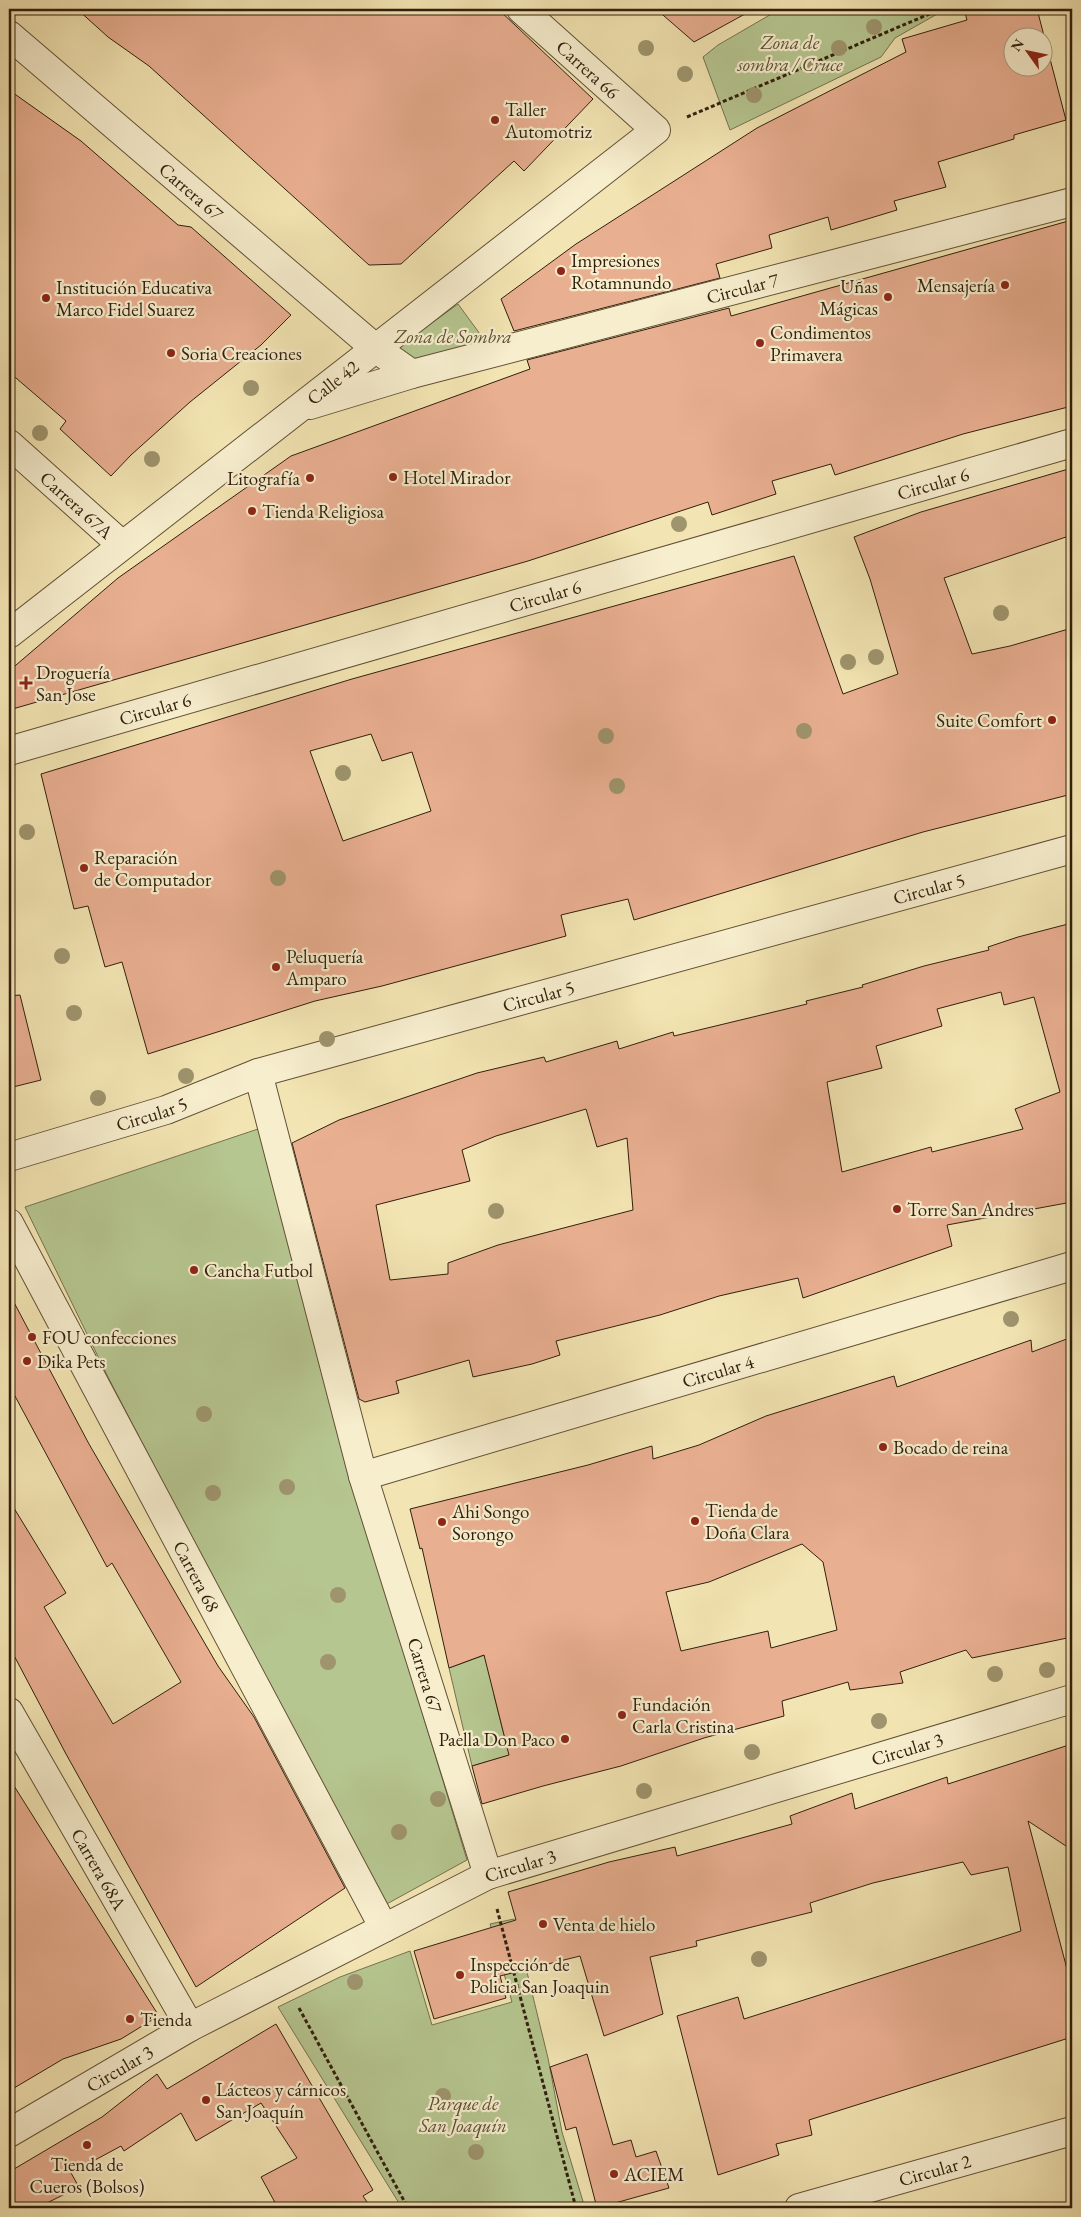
<svg xmlns="http://www.w3.org/2000/svg" width="1081" height="2217" font-family="'EB Garamond',serif">
	<style>
		.green { fill: #b6c690; stroke: #74724e }
		.building { fill: #e9af91; stroke: #311f0d; fill-rule: evenodd }
		.lines { fill: none; stroke-linecap: round; stroke-linejoin: round }
		.minor-casing { stroke: #625036; stroke-width: 30 }
		.path { stroke: #311f0d; stroke-width: 3; stroke-dasharray: 4 2.5; stroke-linecap: butt }
		.minor { stroke: #f7eece; stroke-width: 28 }
		.tree { fill: #9e946d }
		.poi-dot { fill: #8f2418; stroke: #f7eece; stroke-width: 2 }
		.labels { text-anchor: middle; stroke-width: 4.5; stroke-linejoin: round; paint-order: stroke }
		.park-label { font-size: 19px; font-style: italic; fill: #595134; stroke: #f7eece }
		.street-label { font-size: 19px; fill: #311f0d; stroke: #f7eece }
		.poi-label { font-size: 19px; fill: #311f0d; stroke: #f7eece; text-anchor: start }
	</style>
	<rect width="100%" height="100%" fill="#f3e5b3"/>
	<filter id="stains"><feTurbulence type="fractalNoise" baseFrequency=".004" numOctaves="4"/><feColorMatrix values="0 0 0 0 .2 0 0 0 0 .09 0 0 0 0 .02 0 0 0 .5 -.17"/></filter>
	<radialGradient id="worn" r=".72"><stop offset=".6" stop-color="#630" stop-opacity="0"/><stop offset="1" stop-color="#630" stop-opacity=".3"/></radialGradient>
	<g class="green">
		<path d="M780,9H946L895,38L881,57L730,130L703,57L718,45Z"/>
		<path d="M458,304L491,349L409,373L393,351Z"/>
		<path d="M261,1128L352,1481L467,1860L383,1906L109,1379L25,1207Z"/>
		<path d="M507,1647L518,1687L494,1695L505,1739L534,1748L472,1766L449,1668Z"/>
		<path d="M514,1919L548,2058L562,2132L585,2208H402L278,2007L340,1977L410,1951L432,2025L512,2002L490,1924Z"/>
	</g>
	<g class="building">
		<path d="M77,9H498L593,99L524,171L514,161L401,264L369,265L149,66L108,37Z"/>
		<path d="M656,9H754L694,42Z"/>
		<path d="M964,9H1037L1066,120L1014,135V139L938,162L946,187L894,201L897,210L831,230L828,217L769,235L772,248L716,264L720,278L514,331L501,299L576,244L757,128L906,52L902,39L967,20ZM1014,38H1044V68H1014Z"/>
		<path d="M9,90L81,141L178,225L191,227L291,315L261,345L190,402L131,455L111,476L60,429L66,421L9,372Z"/>
		<path d="M1072,220V406L963,434L835,475L831,464L772,481L776,494L712,515L708,502L528,561L9,710V671L118,578L291,456L530,369L527,360L729,308L731,316Z"/>
		<path d="M1072,468V535L944,578L972,654L1010,646L1072,628V794L923,832L634,920L628,899L561,915L566,936L382,986L315,1001L148,1054L122,962L105,967L88,906L74,909L41,774L352,679L794,556L843,694L898,674L870,579L854,537L921,512ZM371,734L382,761L412,752L431,811L343,841L310,751Z"/>
		<path d="M1072,923V1202L947,1225L952,1246L803,1298L798,1278L719,1296L660,1315L556,1341L560,1355L532,1364L473,1377L469,1360L396,1381L399,1393L365,1402L359,1399L292,1143L339,1120L477,1073L544,1057L546,1062L617,1041L619,1049L673,1032L674,1036L807,1004L806,1001L863,987L862,985L924,966L989,950L988,947L1018,937ZM1001,992L1004,1005L1034,997L1060,1092L1015,1109L1023,1129L932,1152L931,1147L842,1172L827,1082L882,1068L876,1046L942,1026L937,1009ZM586,1109L597,1147L627,1138L633,1210L498,1245L448,1263V1274L390,1280L376,1205L470,1181L462,1150L496,1136Z"/>
		<path d="M20,995L41,1080L9,1088V996Z"/>
		<path d="M9,1293L89,1444L218,1666L254,1717L345,1888L196,1987L66,1754L9,1646V1500L66,1593L44,1607L113,1724L181,1682L112,1563L107,1567L9,1385Z"/>
		<path d="M1072,1337V1637L972,1658L966,1650L900,1672L903,1683L850,1690L848,1682L782,1701L784,1716L704,1738L621,1766L543,1786L482,1804L472,1766L509,1755L484,1655L449,1668L422,1548L420,1549L410,1509L588,1465L652,1446L653,1459L699,1445L766,1416L894,1376L897,1387L1031,1340L1032,1352ZM802,1544L823,1562L837,1630L771,1648L768,1631L681,1651L666,1592L709,1582Z"/>
		<path d="M1072,1744V1850L1028,1821L1072,1988V2037L809,2120L812,2135L776,2144L779,2155L718,2175L677,2016L738,1997L744,2019L1021,1931L1008,1867L971,1875L963,1862L873,1883L810,1903L812,1912L696,1941L697,1946L650,1957L663,2014L604,2036L580,1956L500,1976L506,1998L434,2019L414,1951L516,1920L508,1892L609,1862L675,1847L677,1856L792,1824L790,1816L852,1793L855,1809L947,1777L948,1784Z"/>
		<path d="M9,1778L157,2013L150,2018L152,2020L121,2039L63,2059L9,2091Z"/>
		<path d="M276,2024L373,2190L363,2196L371,2208H278L261,2177L297,2158L261,2103L196,2141L181,2113L124,2151L121,2146L71,2173L79,2187L37,2208H9V2172L102,2117L157,2074L167,2089Z"/>
		<path d="M587,2054L613,2145L631,2140L636,2157L656,2151L669,2188L597,2208L576,2127L566,2130L550,2067Z"/>
	</g>
	<g class="lines">
		<g class="minor-casing">
			<g id="minor">
				<path id="s1" d="M9,35L375,348L412,374"/>
				<path id="s2" d="M310,405L412,374L1072,202"/>
				<path id="s3" d="M9,444L122,545"/>
				<path id="s4" d="M9,634L656,130L521,9"/>
				<path id="s5" d="M9,751L1072,443"/>
				<path id="s6" d="M258,1073L363,1476L488,1875"/>
				<path id="s7" d="M9,1157L166,1110L258,1073L1072,849"/>
				<path id="s8" d="M9,1223L384,1928"/>
				<path id="s9" d="M363,1476L1072,1266"/>
				<path id="s10" d="M9,1712L190,2027"/>
				<path id="s11" d="M9,2133L190,2027L488,1875L1072,1699"/>
				<path id="s12" d="M799,2208L1072,2131"/>
			</g>
		</g>
		<g class="path">
			<path d="M687,117L941,9"/>
			<path d="M497,1909L576,2208"/>
			<path d="M299,2008L408,2208"/>
		</g>
		<use href="#minor" class="minor"/>
	</g>
	<g class="tree">
		<circle cx="874" cy="27" r="8"/>
		<circle cx="646" cy="48" r="8"/>
		<circle cx="839" cy="48" r="8"/>
		<circle cx="812" cy="66" r="8"/>
		<circle cx="685" cy="74" r="8"/>
		<circle cx="754" cy="95" r="8"/>
		<circle cx="251" cy="388" r="8"/>
		<circle cx="40" cy="433" r="8"/>
		<circle cx="152" cy="459" r="8"/>
		<circle cx="679" cy="524" r="8"/>
		<circle cx="1001" cy="613" r="8"/>
		<circle cx="876" cy="657" r="8"/>
		<circle cx="848" cy="662" r="8"/>
		<circle cx="804" cy="731" r="8"/>
		<circle cx="606" cy="736" r="8"/>
		<circle cx="343" cy="773" r="8"/>
		<circle cx="617" cy="786" r="8"/>
		<circle cx="27" cy="832" r="8"/>
		<circle cx="278" cy="878" r="8"/>
		<circle cx="62" cy="956" r="8"/>
		<circle cx="74" cy="1013" r="8"/>
		<circle cx="327" cy="1039" r="8"/>
		<circle cx="186" cy="1076" r="8"/>
		<circle cx="98" cy="1098" r="8"/>
		<circle cx="496" cy="1211" r="8"/>
		<circle cx="1011" cy="1319" r="8"/>
		<circle cx="204" cy="1414" r="8"/>
		<circle cx="287" cy="1487" r="8"/>
		<circle cx="213" cy="1493" r="8"/>
		<circle cx="338" cy="1595" r="8"/>
		<circle cx="328" cy="1662" r="8"/>
		<circle cx="1047" cy="1670" r="8"/>
		<circle cx="995" cy="1674" r="8"/>
		<circle cx="879" cy="1721" r="8"/>
		<circle cx="752" cy="1752" r="8"/>
		<circle cx="644" cy="1791" r="8"/>
		<circle cx="438" cy="1799" r="8"/>
		<circle cx="399" cy="1832" r="8"/>
		<circle cx="759" cy="1959" r="8"/>
		<circle cx="355" cy="1982" r="8"/>
		<circle cx="443" cy="2096" r="8"/>
		<circle cx="476" cy="2152" r="8"/>
	</g>
	<g class="poi-dot">
		<circle cx="495" cy="120" r="5"/>
		<circle cx="561" cy="271" r="5"/>
		<circle cx="1005" cy="285" r="5"/>
		<circle cx="888" cy="297" r="5"/>
		<circle cx="46" cy="298" r="5"/>
		<circle cx="760" cy="343" r="5"/>
		<circle cx="171" cy="353" r="5"/>
		<circle cx="393" cy="477" r="5"/>
		<circle cx="310" cy="478" r="5"/>
		<circle cx="252" cy="511" r="5"/>
		<path d="M23.5 675.5h5v5h5v5h-5v5h-5v-5h-5v-5h5z"/>
		<circle cx="1052" cy="720" r="5"/>
		<circle cx="84" cy="868" r="5"/>
		<circle cx="276" cy="967" r="5"/>
		<circle cx="897" cy="1209" r="5"/>
		<circle cx="194" cy="1270" r="5"/>
		<circle cx="32" cy="1337" r="5"/>
		<circle cx="27" cy="1361" r="5"/>
		<circle cx="883" cy="1447" r="5"/>
		<circle cx="695" cy="1521" r="5"/>
		<circle cx="442" cy="1522" r="5"/>
		<circle cx="622" cy="1715" r="5"/>
		<circle cx="565" cy="1739" r="5"/>
		<circle cx="543" cy="1924" r="5"/>
		<circle cx="460" cy="1975" r="5"/>
		<circle cx="130" cy="2019" r="5"/>
		<circle cx="206" cy="2100" r="5"/>
		<circle cx="87" cy="2145" r="5"/>
		<circle cx="614" cy="2174" r="5"/>
	</g>
	<g class="labels">
		<g class="park-label">
			<text x="790" y="49">Zona de<tspan x="790" dy="22">sombra / Cruce</tspan></text>
			<text x="453" y="343">Zona de Sombra</text>
			<text x="463" y="2110">Parque de<tspan x="463" dy="22">San Joaquín</tspan></text>
		</g>
		<g class="street-label">
			<text transform="translate(588 69) rotate(42)" y="7">Carrera 66</text>
			<text dy="7" stroke="none"><textPath href="#s1" startOffset="240">Carrera 67</textPath></text>
			<text dy="7" stroke="none"><textPath href="#s2" startOffset="448">Circular 7</textPath></text>
			<text dy="7" stroke="none"><textPath href="#s4" startOffset="410">Calle 42</textPath></text>
			<text dy="7" stroke="none"><textPath href="#s5" startOffset="962">Circular 6</textPath></text>
			<text dy="7" stroke="none"><textPath href="#s3" startOffset="91">Carrera 67A</textPath></text>
			<text dy="7" stroke="none"><textPath href="#s5" startOffset="558">Circular 6</textPath></text>
			<text dy="7" stroke="none"><textPath href="#s5" startOffset="152">Circular 6</textPath></text>
			<text dy="7" stroke="none"><textPath href="#s7" startOffset="959">Circular 5</textPath></text>
			<text dy="7" stroke="none"><textPath href="#s7" startOffset="554">Circular 5</textPath></text>
			<text dy="7" stroke="none"><textPath href="#s7" startOffset="149">Circular 5</textPath></text>
			<text dy="7" stroke="none"><textPath href="#s9" startOffset="370">Circular 4</textPath></text>
			<text dy="7" stroke="none"><textPath href="#s8" startOffset="400">Carrera 68</textPath></text>
			<text dy="7" stroke="none"><textPath href="#s6" startOffset="625">Carrera 67</textPath></text>
			<text dy="7" stroke="none"><textPath href="#s11" startOffset="982">Circular 3</textPath></text>
			<text dy="7" stroke="none"><textPath href="#s11" startOffset="578">Circular 3</textPath></text>
			<text dy="7" stroke="none"><textPath href="#s10" startOffset="181">Carrera 68A</textPath></text>
			<text dy="7" stroke="none"><textPath href="#s11" startOffset="128">Circular 3</textPath></text>
			<text dy="7" stroke="none"><textPath href="#s12" startOffset="141">Circular 2</textPath></text>
		</g>
		<g class="poi-label">
			<text x="505" y="116">Taller<tspan x="505" dy="22">Automotriz</tspan></text>
			<text x="571" y="267">Impresiones<tspan x="571" dy="22">Rotamnundo</tspan></text>
			<text x="995" y="292" text-anchor="end">Mensajería</text>
			<text x="878" y="293" text-anchor="end">Uñas<tspan x="878" dy="22">Mágicas</tspan></text>
			<text x="56" y="294">Institución Educativa<tspan x="56" dy="22">Marco Fidel Suarez</tspan></text>
			<text x="770" y="339">Condimentos<tspan x="770" dy="22">Primavera</tspan></text>
			<text x="181" y="360">Soria Creaciones</text>
			<text x="403" y="484">Hotel Mirador</text>
			<text x="300" y="485" text-anchor="end">Litografía</text>
			<text x="262" y="518">Tienda Religiosa</text>
			<text x="36" y="679">Droguería<tspan x="36" dy="22">San Jose</tspan></text>
			<text x="1042" y="727" text-anchor="end">Suite Comfort</text>
			<text x="94" y="864">Reparación<tspan x="94" dy="22">de Computador</tspan></text>
			<text x="286" y="963">Peluquería<tspan x="286" dy="22">Amparo</tspan></text>
			<text x="907" y="1216">Torre San Andres</text>
			<text x="204" y="1277">Cancha Futbol</text>
			<text x="42" y="1344">FOU confecciones</text>
			<text x="37" y="1368">Dika Pets</text>
			<text x="893" y="1454">Bocado de reina</text>
			<text x="705" y="1517">Tienda de<tspan x="705" dy="22">Doña Clara</tspan></text>
			<text x="452" y="1518">Ahi Songo<tspan x="452" dy="22">Sorongo</tspan></text>
			<text x="632" y="1711">Fundación<tspan x="632" dy="22">Carla Cristina</tspan></text>
			<text x="555" y="1746" text-anchor="end">Paella Don Paco</text>
			<text x="553" y="1931">Venta de hielo</text>
			<text x="470" y="1971">Inspección de<tspan x="470" dy="22">Policia San Joaquin</tspan></text>
			<text x="140" y="2026">Tienda</text>
			<text x="216" y="2096">Lácteos y cárnicos<tspan x="216" dy="22">San Joaquín</tspan></text>
			<text x="87" y="2171" text-anchor="middle">Tienda de<tspan x="87" dy="22">Cueros (Bolsos)</tspan></text>
			<text x="624" y="2181">ACIEM</text>
		</g>
	</g>
	<rect width="1081" height="2217" fill="none" stroke="#f3e5b3" stroke-width="30"/>
	<rect x="10" y="10" width="1061" height="2197" fill="none" stroke="#311f0d" stroke-width="2.5"/>
	<rect x="15" y="15" width="1051" height="2187" fill="none" stroke="#311f0d"/>
	<g transform="translate(1028 52) rotate(303)"><circle r="24" fill="#f7eece" stroke="#a89b81"/>
	<path d="M0-4L9 19L0 12L-9 19Z" fill="#8f2418"/>
	<text y="-8" font-size="14" font-weight="bold" text-anchor="middle" fill="#311f0d">N</text>
	</g>
	<rect width="100%" height="100%" filter="url(#stains)"/>
	<rect width="100%" height="100%" fill="url(#worn)"/>
</svg>
